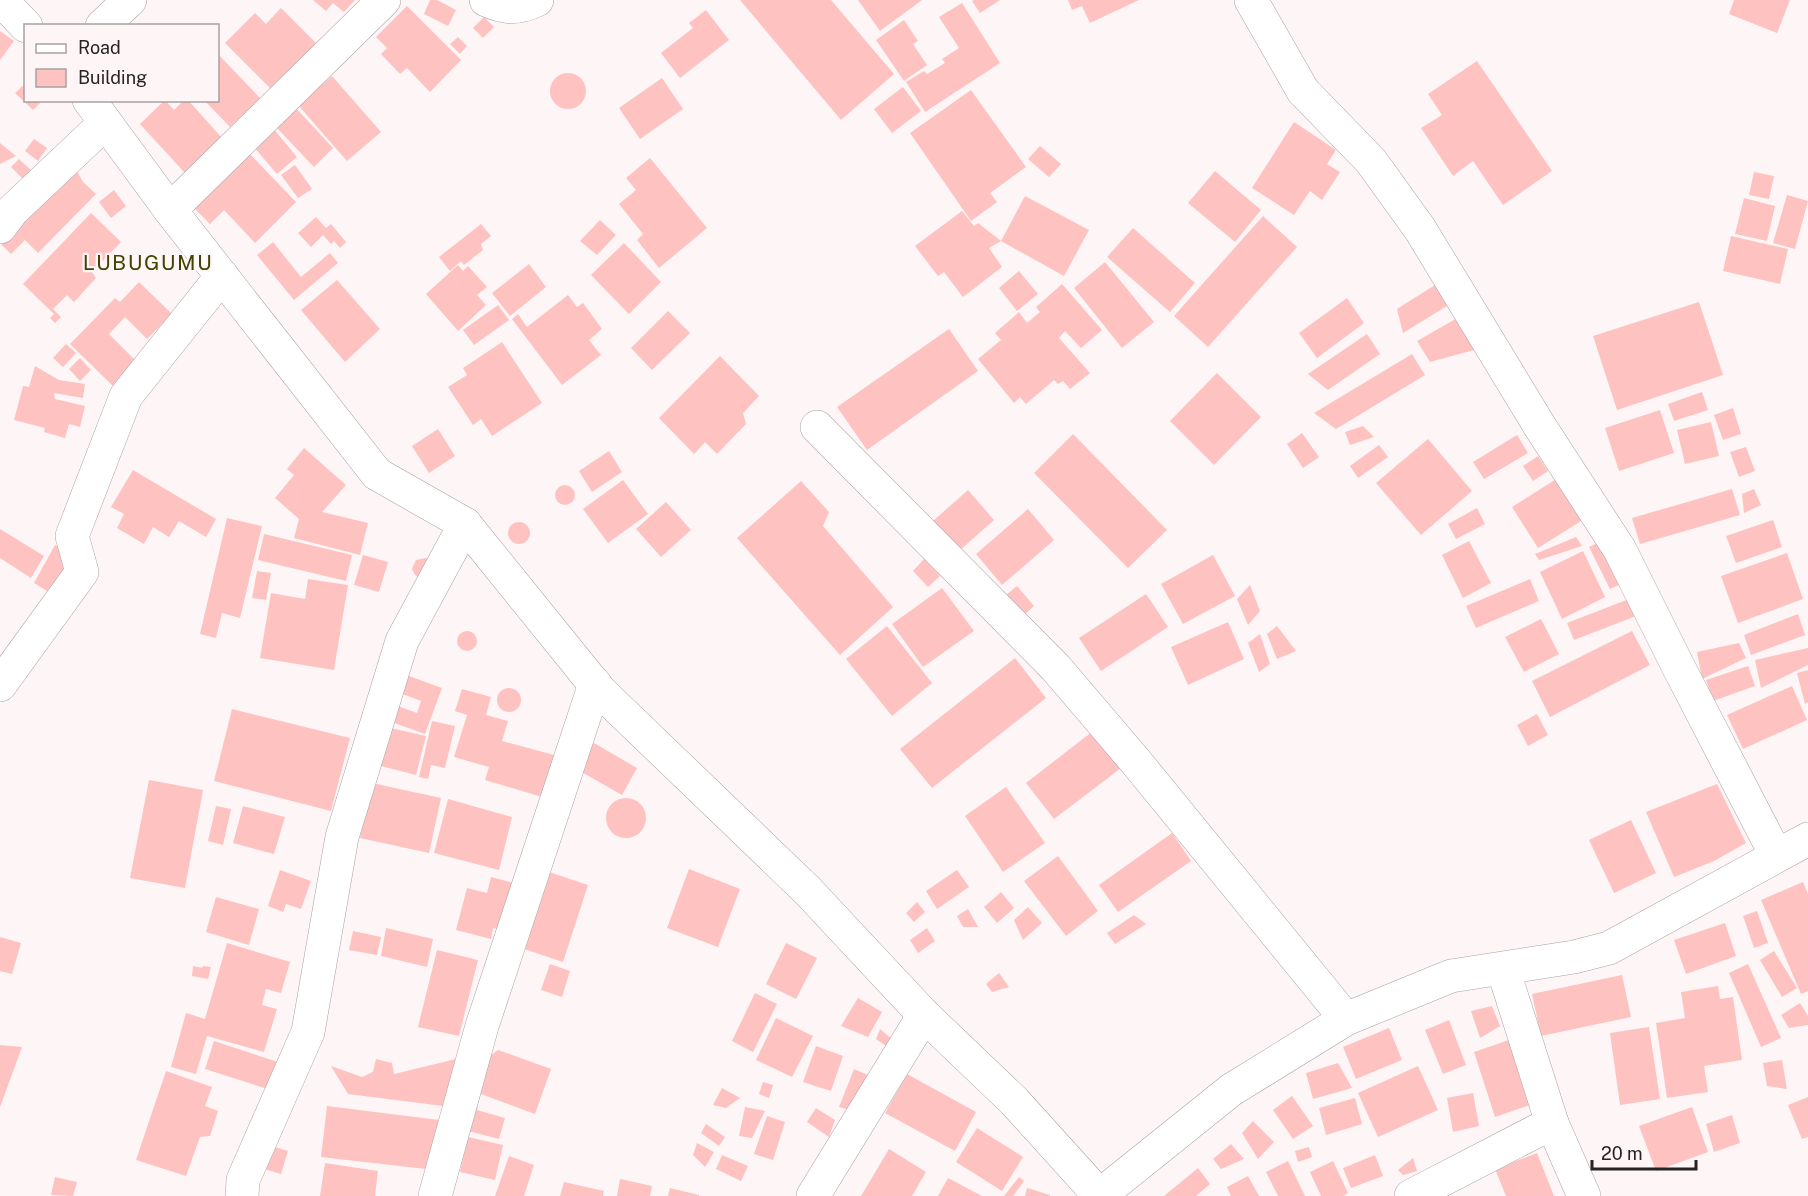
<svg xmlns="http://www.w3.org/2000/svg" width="1808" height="1196" font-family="'Public Sans',sans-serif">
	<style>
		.building { fill: #fec3c0 }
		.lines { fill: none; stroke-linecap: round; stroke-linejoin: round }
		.minor-casing { stroke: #aaa1a4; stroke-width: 34 }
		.minor { stroke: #fff; stroke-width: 33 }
		.labels { text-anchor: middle; stroke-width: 4.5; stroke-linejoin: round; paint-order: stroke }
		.quarter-label { font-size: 21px; letter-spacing: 1.5px; fill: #434301; stroke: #fef5f7 }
	</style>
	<rect width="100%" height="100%" fill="#fef5f7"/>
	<g class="building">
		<path d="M313,0H355L344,12L333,3L326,11Z"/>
		<path d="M430,0H437L456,10L448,26L424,14Z"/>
		<path d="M740,0H831L894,74L841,120Z"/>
		<path d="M858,0H922L880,31Z"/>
		<path d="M974,0H1000L980,13L972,1Z"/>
		<path d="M1068,0H1139L1090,23L1082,6L1072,10Z"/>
		<path d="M1734,0H1790L1777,33L1729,14Z"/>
		<path d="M962,3L1000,63L925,112L906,82L924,71L927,74L945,63L942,59L959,48L939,17Z"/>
		<path d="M407,6L461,60L430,92L407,68L400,74L381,54L387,48L376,37Z"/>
		<path d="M281,8L316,43L271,89L225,43L255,13L266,24Z"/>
		<path d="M706,10L729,40L680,78L661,53L693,28L689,23Z"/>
		<path d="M484,17L494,27L483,38L473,28Z"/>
		<path d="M904,20L918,41L913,44L927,65L904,81L876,40Z"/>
		<path d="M0,31L14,41L0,60Z"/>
		<path d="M458,37L467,46L460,54L450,44Z"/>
		<path d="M218,54L260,98L230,127L204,100H218Z"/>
		<path d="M1477,61L1552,171L1503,205L1473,161L1453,176L1421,128L1442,115L1428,94Z"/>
		<circle cx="568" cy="91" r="18"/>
		<path d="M332,76L381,132L347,161L298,105Z"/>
		<path d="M662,78L683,109L640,139L619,108Z"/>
		<path d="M26,83V100H43L33,110L15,93Z"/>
		<path d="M903,87L921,111L892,133L874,109Z"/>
		<path d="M971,90L1026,167L990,193L997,202L971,221L910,133Z"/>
		<path d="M165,100L174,110L184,100H188L222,138L185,173L140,124Z"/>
		<path d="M295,107L333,148L314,167L275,126Z"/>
		<path d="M1294,122L1336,150L1327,164L1340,172L1322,200L1310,191L1294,215L1252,188Z"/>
		<path d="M272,127L297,157L277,174L252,145Z"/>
		<path d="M34,139L47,148L38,161L25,151Z"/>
		<path d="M0,143L16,156L0,164Z"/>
		<path d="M1040,146L1061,164L1049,177L1028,159Z"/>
		<path d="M250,154L296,202L255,243L224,210L210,224L194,208Z"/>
		<path d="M650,158L707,228L659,268L637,240L643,234L619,204L636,190L626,178Z"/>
		<path d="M19,159L35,174L27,183L11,167Z"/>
		<path d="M74,165L83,182L96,194L38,253L25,240L11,254L0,243V240Z"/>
		<path d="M295,165L312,189L298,198L281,175Z"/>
		<path d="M1215,171L1261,210L1235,242L1188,203Z"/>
		<path d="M1754,172L1774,176L1769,199L1749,195Z"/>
		<path d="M114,190L126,206L111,218L99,202Z"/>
		<path d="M1787,195L1808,201L1795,249L1773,243Z"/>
		<path d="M1025,196L1089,230L1064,276L1001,241Z"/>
		<path d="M1744,198L1775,206L1767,241L1735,234Z"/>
		<path d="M962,211L974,226L978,223L1001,241L989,248L1002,267L963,297L944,272L938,276L915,246Z"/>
		<path d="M91,213L121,242L92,272L96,278L74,302L67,295L53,309L61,317L55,323L50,318L54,314L23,284Z"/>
		<path d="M1263,216L1297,247L1208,347L1174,316Z"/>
		<path d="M316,217L326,228L331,224L346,242L340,248L334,241L331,244L323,235L311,247L298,233Z"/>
		<path d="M600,220L616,235L597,255L580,241Z"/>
		<path d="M481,224L491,236L481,244L483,250L464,265L461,261L450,271L439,257Z"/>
		<path d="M1133,228L1195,283L1170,312L1107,257Z"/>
		<path d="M1731,236L1788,249L1780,284L1723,271Z"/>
		<path d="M273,242L301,277L330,253L338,263L294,300L257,255Z"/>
		<path d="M624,243L661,282L629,314L591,275Z"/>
		<path d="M1105,262L1154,322L1122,348L1074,288Z"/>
		<path d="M529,264L546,287L510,316L492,293Z"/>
		<path d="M458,265L463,271L468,266L487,287L477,295L486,305L458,331L426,294Z"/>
		<path d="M1019,271L1038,294L1017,311L999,288Z"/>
		<path d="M337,280L380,329L345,362L301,310Z"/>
		<path d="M139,282L172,314L147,339L125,317L109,334L139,364L115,388L70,344L115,298L120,302Z"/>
		<path d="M1062,284L1102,330L1081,348L1065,331L1059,338L1090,373L1070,389L1063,381L1058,384L1054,380L1026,404L1020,397L1014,403L978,359L1001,340L995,333L1019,312L1027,323L1040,312L1036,307Z"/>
		<path d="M1435,285L1447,306L1403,333L1397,309Z"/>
		<path d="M568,295L577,307L583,303L602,329L589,340L601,355L562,385L512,319L518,314L527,327Z"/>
		<path d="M1347,298L1364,323L1317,358L1299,333Z"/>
		<path d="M1699,302L1723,375L1617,410L1593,336Z"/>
		<path d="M498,305L509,320L474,345L463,330Z"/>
		<path d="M668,311L690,333L652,370L631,348Z"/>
		<path d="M1459,317L1478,349L1430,362L1417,341Z"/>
		<path d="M949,329L978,371L867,450L837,407Z"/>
		<path d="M1367,334L1380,354L1328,390L1308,374Z"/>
		<path d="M502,342L542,403L492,436L481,419L473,425L448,387L467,375L463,368Z"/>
		<path d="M66,344L76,353L63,367L53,358Z"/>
		<path d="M1412,354L1425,375L1336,429L1314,413Z"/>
		<path d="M720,356L759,396L743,413L746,424L717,454L705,442L694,454L659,418Z"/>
		<path d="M80,358L91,370L80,381L69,369Z"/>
		<path d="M35,366L59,380L85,384L83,398L54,393L55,399L85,406L80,427L69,424L65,438L44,432L45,428L14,420L23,386L29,387Z"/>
		<path d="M1217,373L1261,417L1214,465L1170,421Z"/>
		<path d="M1702,392L1708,410L1674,421L1668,404Z"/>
		<path d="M1733,408L1741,434L1723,440L1714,415Z"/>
		<path d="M1660,410L1674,453L1619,471L1605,428Z"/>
		<path d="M1711,422L1719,456L1685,464L1677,430Z"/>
		<path d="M1363,426L1374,437L1350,445L1345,432Z"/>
		<path d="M438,429L455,456L429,473L412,446Z"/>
		<path d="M1302,433L1319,457L1303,468L1287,444Z"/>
		<path d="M1073,434L1167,530L1128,568L1034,473Z"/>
		<path d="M1517,435L1528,453L1484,479L1473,462Z"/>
		<path d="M1428,439L1472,491L1421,535L1376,483Z"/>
		<path d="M1379,445L1388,457L1358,478L1350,466Z"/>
		<path d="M1746,447L1755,471L1739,477L1730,452Z"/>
		<path d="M304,448L346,485L322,512L368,523L360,555L294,538L299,519L275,498L294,475L287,469Z"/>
		<path d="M609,451L622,472L592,492L579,471Z"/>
		<path d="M1538,456L1548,471L1533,481L1523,466Z"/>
		<path d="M133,470L216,519L206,537L179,521L169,537L153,527L144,544L117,528L124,514L111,507Z"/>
		<path d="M1561,476L1586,518L1538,548L1512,507Z"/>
		<path d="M623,480L648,514L608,543L583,509Z"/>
		<path d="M801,481L829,512L823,526L893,607L840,655L737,538Z"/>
		<circle cx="565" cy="495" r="10"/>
		<path d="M1732,489L1740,515L1640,544L1632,518Z"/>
		<path d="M1754,489L1761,505L1744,513L1742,494Z"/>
		<path d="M968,490L994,520L959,551L933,521Z"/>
		<path d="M666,502L691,530L661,557L636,529Z"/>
		<path d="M1477,508L1485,524L1456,539L1448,524Z"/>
		<path d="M1028,509L1054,540L1002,585L976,554Z"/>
		<path d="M227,518L262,526L240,618L222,613L216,638L200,634Z"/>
		<path d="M1773,520L1782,547L1736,563L1726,536Z"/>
		<circle cx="519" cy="533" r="11"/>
		<path d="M0,529L44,556L31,578L0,558Z"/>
		<path d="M264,534L352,555L346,581L258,560Z"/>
		<path d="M1576,537L1582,546L1539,560L1535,554Z"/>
		<path d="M1603,540L1623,583L1610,589L1589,547Z"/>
		<path d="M1469,541L1491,583L1463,598L1442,555Z"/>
		<path d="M55,545L74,557L45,603L47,591L34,583Z"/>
		<path d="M1583,551L1605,597L1562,619L1540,572Z"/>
		<path d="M1787,553L1803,599L1738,623L1721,576Z"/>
		<path d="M363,555L388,562L379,592L354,585Z"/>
		<path d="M1213,555L1235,596L1183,624L1161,584Z"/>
		<path d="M426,558L429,560L421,579L415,575L412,569L416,560Z"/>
		<path d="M924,559L940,576L928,587L913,571Z"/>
		<path d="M257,571L271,573L266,600L252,598Z"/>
		<path d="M308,579L348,585L334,670L260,658L271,593L305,599Z"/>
		<path d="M1530,579L1539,601L1476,628L1466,606Z"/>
		<path d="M1250,585L1260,611L1248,625L1237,599Z"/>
		<path d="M1017,586L1034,606L1024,615L1006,595Z"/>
		<path d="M942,588L974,631L923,667L892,624Z"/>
		<path d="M1146,594L1168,627L1101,671L1079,638Z"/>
		<path d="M1629,599L1636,616L1574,640L1567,623Z"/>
		<path d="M1798,614L1805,635L1751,655L1744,635Z"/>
		<path d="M1541,619L1559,654L1524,672L1505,637Z"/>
		<path d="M1228,622L1244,659L1188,685L1171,647Z"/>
		<path d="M887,626L932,683L892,716L846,659Z"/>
		<path d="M1277,626L1296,651L1277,659L1267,634Z"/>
		<circle cx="467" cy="641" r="10"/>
		<path d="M1632,631L1650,665L1550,717L1532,681Z"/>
		<path d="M1260,634L1270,664L1259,672L1248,643Z"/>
		<path d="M1739,643L1746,658L1702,679L1697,652Z"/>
		<path d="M1808,648V665L1761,688L1755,660Z"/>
		<path d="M1015,658L1046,698L932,788L900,749Z"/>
		<path d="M1748,666L1755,686L1713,701L1706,680Z"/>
		<path d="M1808,670V702L1805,704L1797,673Z"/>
		<path d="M398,672L442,688L425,734L386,720L392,704L417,713L421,701L392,690Z"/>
		<path d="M1792,686L1807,720L1743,749L1727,715Z"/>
		<circle cx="509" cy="700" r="12"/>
		<path d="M462,689L491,697L486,715L508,721L502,741L554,755L542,797L485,780L489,767L454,757L467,715L455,711Z"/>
		<path d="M232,709L350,738L331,811L214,781Z"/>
		<path d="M1537,714L1548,735L1528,746L1517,725Z"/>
		<path d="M432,721L455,726L445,768L431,765L428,779L419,777Z"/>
		<path d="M391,728L426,736L416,775L381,766Z"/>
		<path d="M1093,731L1121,768L1054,819L1026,783Z"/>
		<path d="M594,743L637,768L622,795L578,770Z"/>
		<path d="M149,780L203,790L185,888L130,878Z"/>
		<path d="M372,783L441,798L429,853L360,838Z"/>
		<path d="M1717,784L1746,843L1714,861L1674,877L1646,812Z"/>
		<path d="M1006,787L1045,843L1003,872L965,816Z"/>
		<circle cx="626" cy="818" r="20"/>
		<path d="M448,799L512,817L499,870L434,853Z"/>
		<path d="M216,806L231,809L223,845L208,841Z"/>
		<path d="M243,806L285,817L274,854L233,843Z"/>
		<path d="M1631,820L1656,873L1614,893L1589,840Z"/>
		<path d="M1172,833L1191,861L1118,912L1099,885Z"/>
		<path d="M1058,856L1098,911L1066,936L1024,881Z"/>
		<path d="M689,869L740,889L718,947L667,928Z"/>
		<path d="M280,870L311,881L301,909L286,904L283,912L268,906Z"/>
		<path d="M543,870L588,885L563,962L518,947Z"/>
		<path d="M957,870L969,887L937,909L926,891Z"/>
		<path d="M491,877L521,885L509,932L493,928L491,939L456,930L467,888L487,893Z"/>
		<path d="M1803,882L1808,894V991L1801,994L1761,900Z"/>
		<path d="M1001,892L1014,908L997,923L984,907Z"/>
		<path d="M216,897L259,909L249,945L206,932Z"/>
		<path d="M917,902L925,912L914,922L906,913Z"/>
		<path d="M1028,907L1042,923L1023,940L1014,920Z"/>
		<path d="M968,909L978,927H963L957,916Z"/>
		<path d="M1757,911L1768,943L1754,948L1743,916Z"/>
		<path d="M1134,915L1146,924L1115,944L1107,933Z"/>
		<path d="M1725,923L1736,956L1686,974L1674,940Z"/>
		<path d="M386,928L433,939L427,967L381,956Z"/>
		<path d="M927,928L935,941L918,953L910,940Z"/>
		<path d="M353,931L381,937L377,955L349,950Z"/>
		<path d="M0,937L21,943L12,974L0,971Z"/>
		<path d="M227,943L290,962L281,993L266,989L262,1005L277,1009L264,1052L207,1036L196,1074L171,1067L186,1013L205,1019Z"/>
		<path d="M786,943L817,958L796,999L766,984Z"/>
		<path d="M437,950L478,960L459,1036L418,1027Z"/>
		<path d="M1774,951L1797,988L1782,997L1760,960Z"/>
		<path d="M550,964L570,971L562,997L541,990Z"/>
		<path d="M1748,964L1781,1038L1761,1047L1729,973Z"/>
		<path d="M193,966L202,968L203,966L211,967L208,979L192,976Z"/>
		<path d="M999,973L1009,987L992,992L986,984Z"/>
		<path d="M1622,975L1631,1017L1541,1036L1532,994Z"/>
		<path d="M1718,986L1720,999L1733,997L1742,1060L1704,1066L1708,1092L1667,1098L1656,1023L1685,1018L1681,992Z"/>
		<path d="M755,993L777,1004L753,1052L732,1041Z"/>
		<path d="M858,998L882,1012L868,1037L841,1026Z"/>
		<path d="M1800,1003L1808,1016V1025L1789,1028L1781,1015Z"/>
		<path d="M1492,1006L1500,1026L1480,1038L1471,1011Z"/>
		<path d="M776,1018L813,1036L792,1077L756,1060Z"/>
		<path d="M1449,1020L1466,1065L1443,1074L1425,1030Z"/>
		<path d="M1649,1027L1660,1099L1620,1105L1610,1033Z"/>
		<path d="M1389,1028L1402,1060L1356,1079L1343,1047Z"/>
		<path d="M880,1029L892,1039L886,1046L876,1039Z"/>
		<path d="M1509,1040L1530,1105L1495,1117L1474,1052Z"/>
		<path d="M214,1041L287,1065L277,1092L205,1069Z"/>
		<path d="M0,1045L22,1047L0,1107Z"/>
		<path d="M816,1046L843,1056L831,1091L803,1082Z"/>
		<path d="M498,1050L551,1069L535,1114L478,1093L491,1055Z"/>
		<path d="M376,1059L392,1063L394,1074L456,1059L451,1107L348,1094L331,1066L362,1077L373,1072Z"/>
		<path d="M1782,1060L1787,1089L1767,1086L1763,1063Z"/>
		<path d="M1338,1063L1352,1088L1313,1099L1306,1073Z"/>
		<path d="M1418,1066L1438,1110L1378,1137L1358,1093Z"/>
		<path d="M854,1069L873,1077L849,1110L839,1107Z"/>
		<path d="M166,1071L212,1087L205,1106L218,1111L210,1136L200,1137L186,1176L136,1160Z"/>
		<path d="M907,1074L976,1112L955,1151L885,1113Z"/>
		<path d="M763,1082L773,1085L769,1098L759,1094Z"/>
		<path d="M722,1088L740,1098L726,1108L713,1105Z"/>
		<path d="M1473,1093L1479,1126L1453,1132L1447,1098Z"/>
		<path d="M1292,1096L1313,1126L1293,1139L1273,1110Z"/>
		<path d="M1808,1097V1137L1802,1139L1788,1105Z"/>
		<path d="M1355,1098L1362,1124L1326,1135L1319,1108Z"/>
		<path d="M464,1101L478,1106L477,1110L505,1118L499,1139L468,1131Z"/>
		<path d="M327,1106L439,1120L434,1170L321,1157Z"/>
		<path d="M745,1107L765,1111L752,1138L739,1136Z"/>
		<path d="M1692,1107L1708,1152L1656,1171L1639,1126Z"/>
		<path d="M816,1108L835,1120L829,1137L807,1122Z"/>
		<path d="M1732,1115L1740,1143L1714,1152L1706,1124Z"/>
		<path d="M767,1116L785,1122L773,1160L754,1154Z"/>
		<path d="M1253,1121L1274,1142L1258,1159L1242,1133Z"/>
		<path d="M706,1124L725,1137L719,1146L701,1133Z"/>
		<path d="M977,1128L1023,1157L1002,1191L956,1162Z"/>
		<path d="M468,1137L503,1145L495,1180L460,1172Z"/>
		<path d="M697,1143L714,1152L705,1167L693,1155Z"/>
		<path d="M1231,1144L1244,1159L1221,1169L1213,1159Z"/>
		<path d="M269,1145L288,1151L281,1174L261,1168Z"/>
		<path d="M1309,1147L1312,1157L1298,1162L1295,1151Z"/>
		<path d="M889,1149L926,1172L912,1196H861Z"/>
		<path d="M1537,1153L1554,1196H1506L1495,1169Z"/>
		<path d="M722,1155L748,1166L741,1181L716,1169Z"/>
		<path d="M1375,1155L1383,1176L1351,1188L1343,1168Z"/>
		<path d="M509,1156L534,1165L524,1196H495Z"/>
		<path d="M1413,1158L1417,1171L1403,1175L1398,1170Z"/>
		<path d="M1288,1161L1305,1196H1278L1266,1172Z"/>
		<path d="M1333,1161L1348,1193L1343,1196H1321L1310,1172Z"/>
		<path d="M325,1163L378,1171L375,1196H320Z"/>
		<path d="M1198,1168L1210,1184L1196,1196H1164Z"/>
		<path d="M1248,1176L1259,1196H1231L1227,1187Z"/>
		<path d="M55,1177L77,1182L73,1196L51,1195Z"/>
		<path d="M1019,1177L1024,1181L1013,1196H1004Z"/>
		<path d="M948,1178L982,1196H938Z"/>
		<path d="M620,1179L652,1186L650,1196H617Z"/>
		<path d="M564,1182L604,1191L603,1196H560Z"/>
		<path d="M670,1188L699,1195V1196H668Z"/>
		<path d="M1027,1188L1050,1195V1196H1025Z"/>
	</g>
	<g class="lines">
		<g class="minor-casing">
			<g id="minor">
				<path d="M1,0L26,26"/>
				<path d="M486,0C506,9 518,9 537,0"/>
				<path d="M1251,0L1303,91L1371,161L1420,229L1539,425L1620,550L1679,668L1776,855"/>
				<path d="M102,26L130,0"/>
				<path d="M89,100L170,210L377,474L465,524L600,691L808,891L924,1015L1014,1101L1100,1196"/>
				<path d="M170,210L384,0"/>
				<path d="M0,227L12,211L105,123"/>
				<path d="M817,427L1056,668L1137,763L1346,1019"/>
				<path d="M0,685L82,572L72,536L126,396L222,276"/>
				<path d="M1503,969L1552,1123L1584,1196"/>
				<path d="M242,1196L243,1180L308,1032L342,837L402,641L465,524"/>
				<path d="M435,1196L482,1026L595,684"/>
				<path d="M813,1196L924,1015"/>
				<path d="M1099,1196L1231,1090L1346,1019L1451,976L1574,957L1609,948L1808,839"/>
				<path d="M1411,1196L1552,1123"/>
			</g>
		</g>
		<use href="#minor" class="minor"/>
	</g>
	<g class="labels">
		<g class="quarter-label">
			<text x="148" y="270">LUBUGUMU</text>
		</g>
	</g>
	<rect x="24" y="24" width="195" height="78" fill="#fef5f7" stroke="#a8a1a2" stroke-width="1.5"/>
	<rect x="36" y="44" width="30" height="9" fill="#ffffff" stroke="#a8a1a2" stroke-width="1.5"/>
	<text x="78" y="54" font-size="18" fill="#262323">Road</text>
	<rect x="36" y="69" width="30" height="18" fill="#fec3c0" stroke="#a8a1a2" stroke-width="1.5"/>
	<text x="78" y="84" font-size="18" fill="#262323">Building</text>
	<path d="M1592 1160v9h104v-9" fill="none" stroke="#262323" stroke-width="3"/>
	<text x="1601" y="1160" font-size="18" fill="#262323" stroke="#fef5f7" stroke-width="4.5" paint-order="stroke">20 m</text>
</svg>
